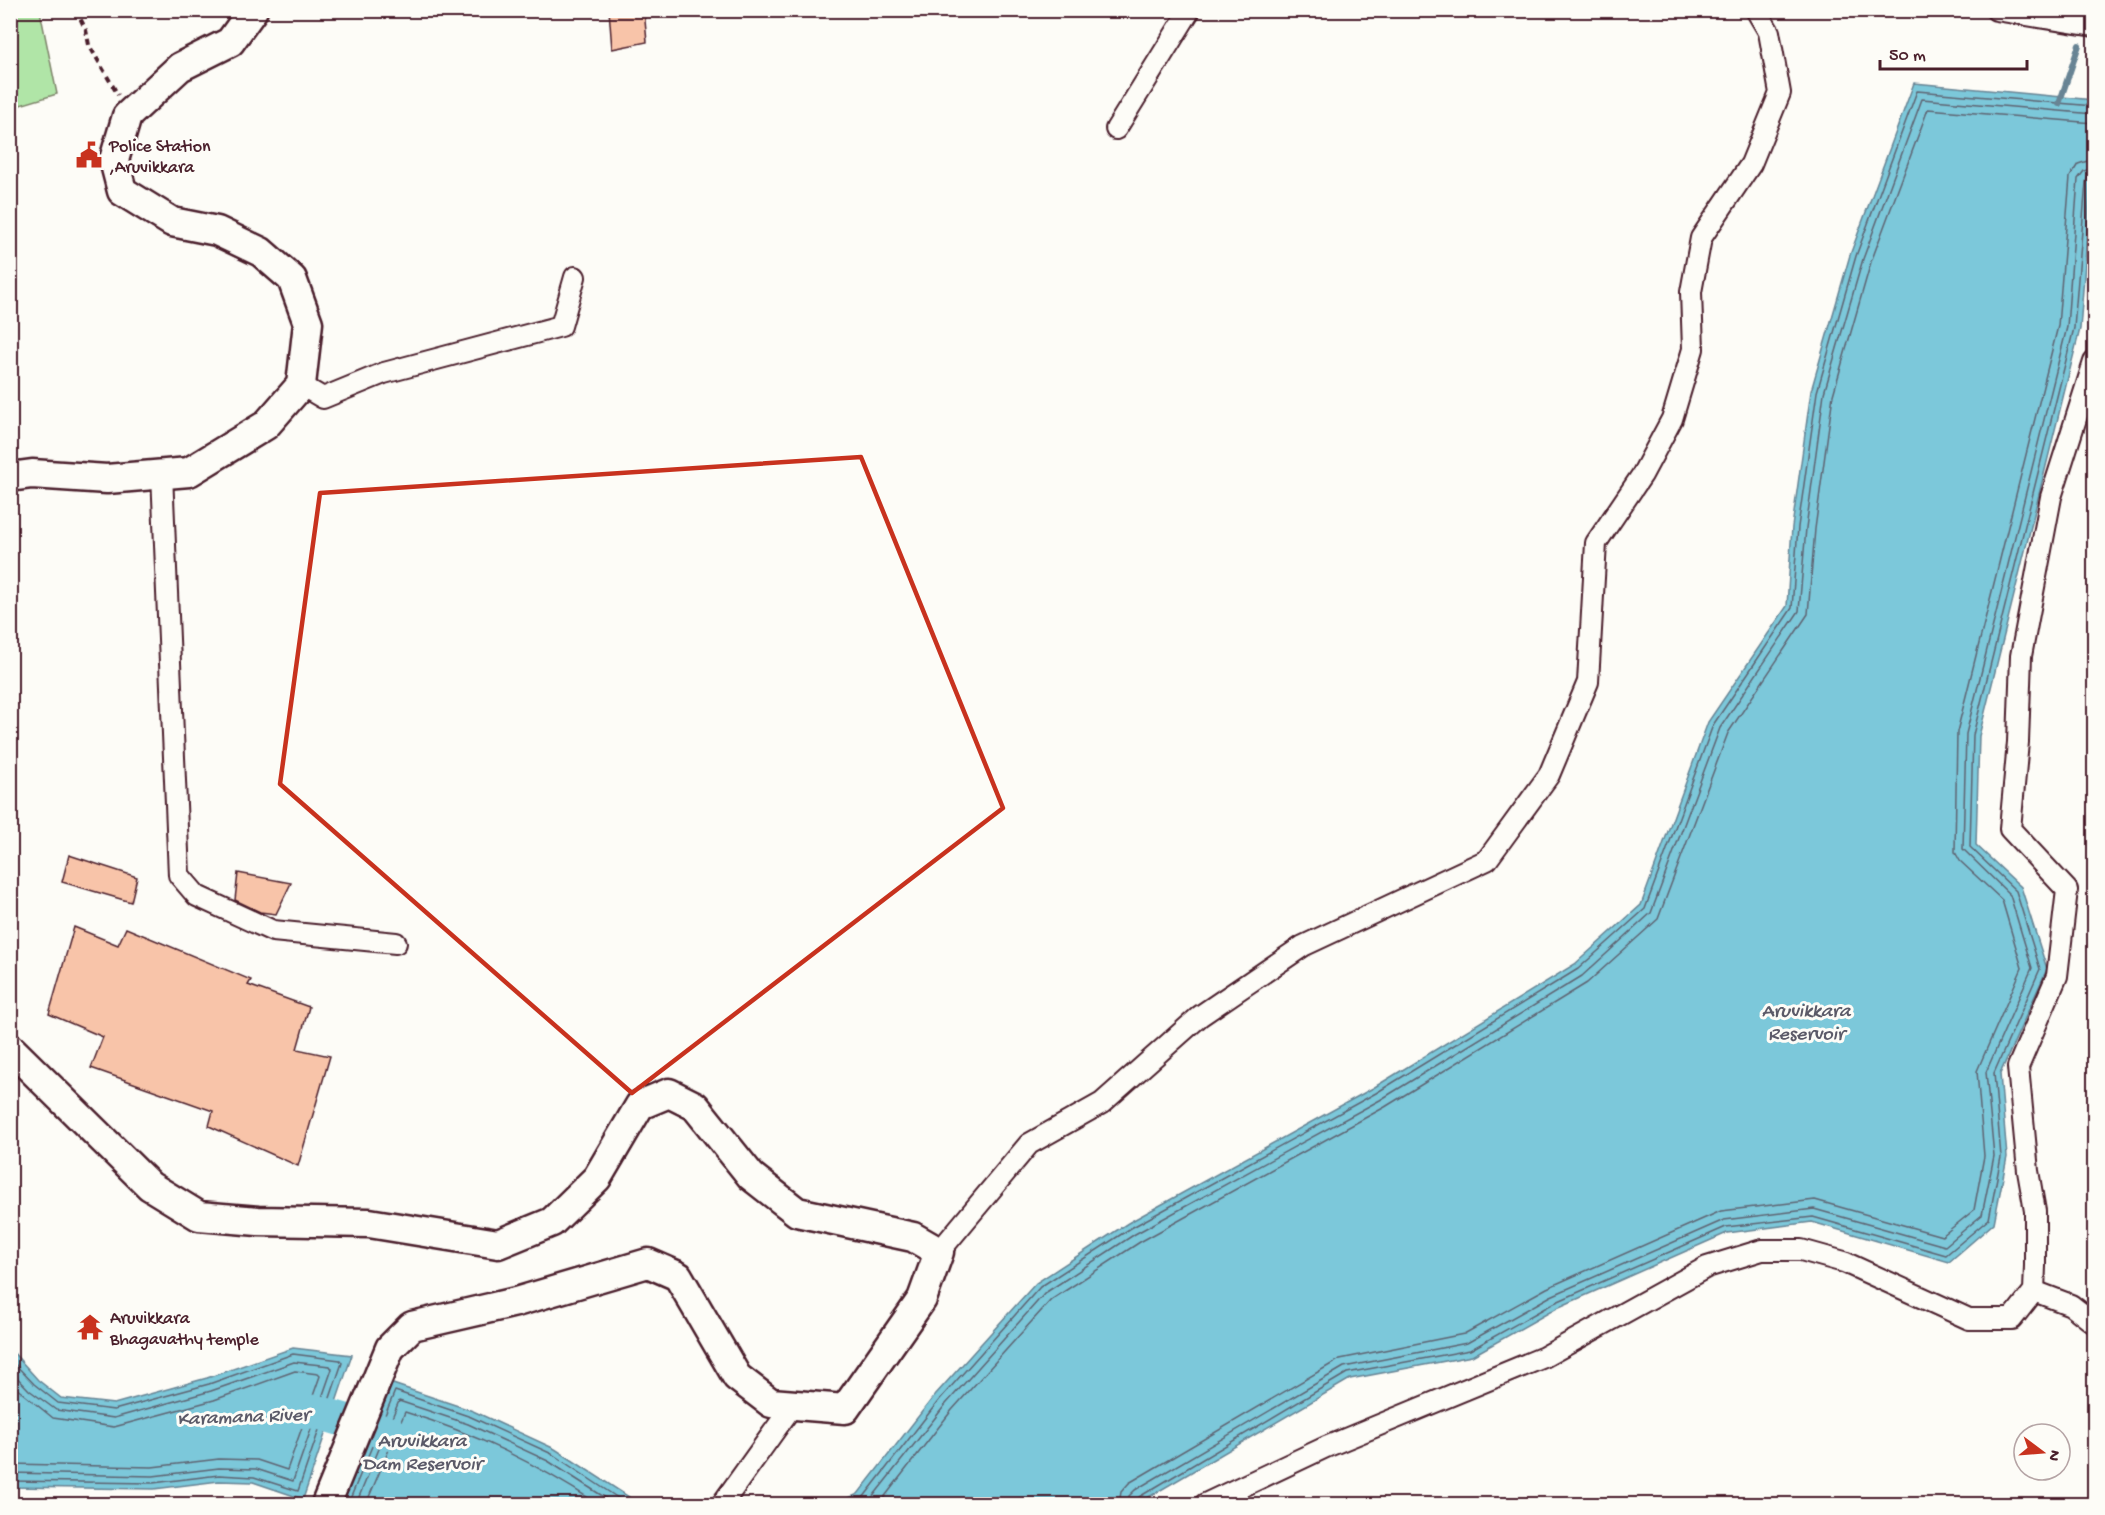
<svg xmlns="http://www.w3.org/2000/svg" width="2105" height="1515" font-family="'Gochi Hand',sans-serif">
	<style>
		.green { fill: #b0e5a7; stroke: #7d8269; stroke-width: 1.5 }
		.water { fill: #7bc8da; stroke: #678494; stroke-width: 1.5 }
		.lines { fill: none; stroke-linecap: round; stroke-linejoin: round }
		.shore { stroke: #5e6371; stroke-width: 1.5 }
		.stream { stroke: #678494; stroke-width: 6 }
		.river { stroke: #7bc8da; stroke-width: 34 }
		.building { fill: #f8c4a9; stroke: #4a1f2b; stroke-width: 1.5 }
		.street-casing { stroke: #4a1f2b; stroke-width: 24 }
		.secondary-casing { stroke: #4a1f2b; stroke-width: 33 }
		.path { stroke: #4a1f2b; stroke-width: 4; stroke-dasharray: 6 4.5; stroke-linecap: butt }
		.street { stroke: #fdfcf7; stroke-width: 20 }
		.secondary { stroke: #fdfcf7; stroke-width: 28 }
		.marked { fill: none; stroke: #c8321e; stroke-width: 4.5; stroke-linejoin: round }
		.labels { text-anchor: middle; stroke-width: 6; stroke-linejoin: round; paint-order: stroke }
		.poi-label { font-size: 18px; fill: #4a1f2b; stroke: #fdfcf7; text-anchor: start }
		.water-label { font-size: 20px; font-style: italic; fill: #5b5a68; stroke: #fdfcf7 }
	</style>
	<rect width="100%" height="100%" fill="#fdfcf7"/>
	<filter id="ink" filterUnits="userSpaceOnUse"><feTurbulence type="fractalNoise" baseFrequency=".0167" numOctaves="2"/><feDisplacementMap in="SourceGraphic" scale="12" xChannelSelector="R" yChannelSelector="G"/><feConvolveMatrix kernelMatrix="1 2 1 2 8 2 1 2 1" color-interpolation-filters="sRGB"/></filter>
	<g filter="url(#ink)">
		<path class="green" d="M11,10L40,11L57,94L20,105L11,124Z"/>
		<g class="water">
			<path d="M1914,83L2094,100V144L2080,329L1979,736L1976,845L2021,887L2047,969L2000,1074L2007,1157L1994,1223L1949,1262L1812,1222L1727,1233L1557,1308L1472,1356L1350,1379L1137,1504H835L858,1494L935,1395L1036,1283L1128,1223L1373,1088L1575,964L1641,905L1708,722L1787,606L1792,527L1811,391L1850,255Z"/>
			<path d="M293,1348L352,1355L303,1499L253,1482L219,1481L154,1489L11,1487V1350L38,1380L61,1398L114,1404L207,1378Z"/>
			<path d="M390,1383L473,1411L555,1449L629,1497L635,1504H342Z"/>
		</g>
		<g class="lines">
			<g class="shore">
				<path d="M10,1359L34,1384L58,1403L114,1410L209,1384L293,1354L340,1360L342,1363L298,1491L254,1477L219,1475L153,1483L10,1481"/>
				<path d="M10,1370L29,1390L56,1410L114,1418L211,1391L294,1362L330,1366L332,1369L293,1481L256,1469L219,1468L153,1476L10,1473"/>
				<path d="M10,1383L53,1418L114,1427L214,1400L295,1371L318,1374L320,1376L287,1470L257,1460L219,1459L152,1467L10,1464"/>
				<path d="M348,1504L395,1391L471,1417L552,1454L627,1504"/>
				<path d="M356,1504L399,1401L468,1424L548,1461L615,1504"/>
				<path d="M366,1504L405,1412C477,1434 535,1463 598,1504"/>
				<path d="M850,1504L863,1498L940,1399L1040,1287L1131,1228L1376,1093L1578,969L1645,909L1713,725L1792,608L1798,527L1817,392L1856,256L1917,91L2094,106"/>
				<path d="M867,1504L946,1404L1045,1293L1135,1234L1380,1100L1582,976L1651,913L1720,728L1799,611L1806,528L1824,393L1863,259L1922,99L2094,114"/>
				<path d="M879,1504L952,1410L1051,1300L1140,1242L1385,1107L1587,983L1658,919L1728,733L1808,614L1815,529L1833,395L1871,262L1928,109L2094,123"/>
				<path d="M1119,1504L1121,1492L1129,1483L1340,1359L1464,1334L1547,1288L1721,1211L1815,1200L1942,1236L1974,1210L1984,1156L1977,1071L2022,968L2002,900L1960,861L1955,852L1957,732L2058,326L2070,177L2078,164L2094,159"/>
				<path d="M1128,1504L1129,1496L1135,1490L1344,1367L1467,1343L1551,1296L1724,1220L1814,1209L1945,1246L1982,1215L1994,1156L1986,1072L2032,968L2010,895L1963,849L1966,734L2067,327L2078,179L2084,171L2094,168"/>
				<path d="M1135,1504L1139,1497L1347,1373L1470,1350L1554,1303L1726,1227L1813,1217L1946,1255L1989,1219L2001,1157L1994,1073L2040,969L2016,891L1970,847L1973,735L2074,328L2086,182L2088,177L2094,175"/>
			</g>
			<g class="stream">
				<path d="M2090,11V10"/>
				<path d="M2059,104L2079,45"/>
			</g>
			<path class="river" d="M286,1410L317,1412L391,1434"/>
		</g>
		<g class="building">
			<path d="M609,10H644L647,42L612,49Z"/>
			<path d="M69,855L137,877L131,902L62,882Z"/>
			<path d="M238,873L291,883L276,914L260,912L235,900Z"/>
			<path d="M74,927L118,945L126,928L251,980L248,985L309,1007L297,1049L330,1056L298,1166L209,1126L213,1111L91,1068L103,1037L49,1014Z"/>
		</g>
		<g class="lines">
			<g class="street-casing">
				<g id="street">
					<path d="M1996,10L2094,26"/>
					<path d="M1116,129L1190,10"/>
					<path d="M301,385L323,398L384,373L561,326L575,277"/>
					<path d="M162,474L179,875L197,896L273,931L396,943"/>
					<path d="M939,1252L1029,1144L1102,1103L1200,1016L1303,946L1487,860L1549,775L1588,682L1596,543L1642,475L1672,419L1693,349L1691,292L1701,238L1751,164L1780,93L1769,32L1756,10"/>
					<path d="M2034,1291L2071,1305L2094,1323"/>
					<path d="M722,1504L793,1405"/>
					<path d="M1205,1504L1326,1447L1544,1357L1707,1267L1762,1250H1801L1844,1262L1969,1319H2012L2034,1291L2035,1266V1211L2028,1171L2018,1067L2057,976L2067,890L2010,829L2018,742L2021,656L2051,497L2094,362"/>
				</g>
			</g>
			<g class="secondary-casing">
				<g id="secondary">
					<path d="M10,477L32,474L107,479L189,472L266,425L301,385L308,323L292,279L261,252L217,231L172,222L122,191L114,160L127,116L180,67L230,42L253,10"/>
					<path d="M10,1048L150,1186L199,1216L258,1221L369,1223L498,1244L552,1222L597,1178L640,1105L669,1093L695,1106L751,1176L797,1212L913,1237L939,1252L922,1299L845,1409L771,1403L737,1377L678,1276L648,1263L516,1302L412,1326L390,1348L326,1504"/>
				</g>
			</g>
			<path class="path" d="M76,10L86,30L89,45L118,95"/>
			<use href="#street" class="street"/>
			<use href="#secondary" class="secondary"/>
		</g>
	</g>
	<path class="marked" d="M861,457L1003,808L632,1093L280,784L320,493Z"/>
	<defs>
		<g id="civic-bare" transform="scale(2.07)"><path d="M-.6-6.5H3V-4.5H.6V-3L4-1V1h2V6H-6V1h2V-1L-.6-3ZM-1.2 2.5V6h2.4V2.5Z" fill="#c8321e" stroke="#fdfcf7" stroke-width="2.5" paint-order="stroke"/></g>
		<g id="temple-bare" transform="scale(2.07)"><path d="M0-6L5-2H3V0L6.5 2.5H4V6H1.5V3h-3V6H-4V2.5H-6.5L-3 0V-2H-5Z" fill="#c8321e" stroke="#fdfcf7" stroke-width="2.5" paint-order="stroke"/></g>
	</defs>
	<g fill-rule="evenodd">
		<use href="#civic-bare" x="89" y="155"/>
		<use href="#temple-bare" x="90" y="1327"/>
	</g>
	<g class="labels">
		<g class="poi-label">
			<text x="109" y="151">Police Station<tspan x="109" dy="21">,Aruvikkara</tspan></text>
			<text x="110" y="1323">Aruvikkara<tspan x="110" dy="21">Bhagavathy temple</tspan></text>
		</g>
		<g class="water-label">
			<text x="1806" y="1016">Aruvikkara<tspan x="1806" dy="23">Reservoir</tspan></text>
			<text transform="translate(243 1415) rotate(-2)" y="7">Karamana River</text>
			<text x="422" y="1446">Aruvikkara<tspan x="422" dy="23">Dam Reservoir</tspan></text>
		</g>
	</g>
	<rect width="2105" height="1515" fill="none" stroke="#fdfcf7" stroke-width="36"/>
	<rect x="18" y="18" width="2069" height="1479" fill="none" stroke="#4a1f2b" stroke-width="2" filter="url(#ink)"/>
	<g transform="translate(2042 1452) rotate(106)"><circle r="28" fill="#fdfcf7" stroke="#b5a4a5" stroke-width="1.5"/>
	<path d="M0-4.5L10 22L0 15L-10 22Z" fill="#c8321e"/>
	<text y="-9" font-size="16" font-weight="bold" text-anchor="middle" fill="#4a1f2b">N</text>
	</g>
	<path d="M1880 60v9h147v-9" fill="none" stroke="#4a1f2b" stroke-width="3"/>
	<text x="1889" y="60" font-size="18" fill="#4a1f2b" stroke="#fdfcf7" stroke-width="4.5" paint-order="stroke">50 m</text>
</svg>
